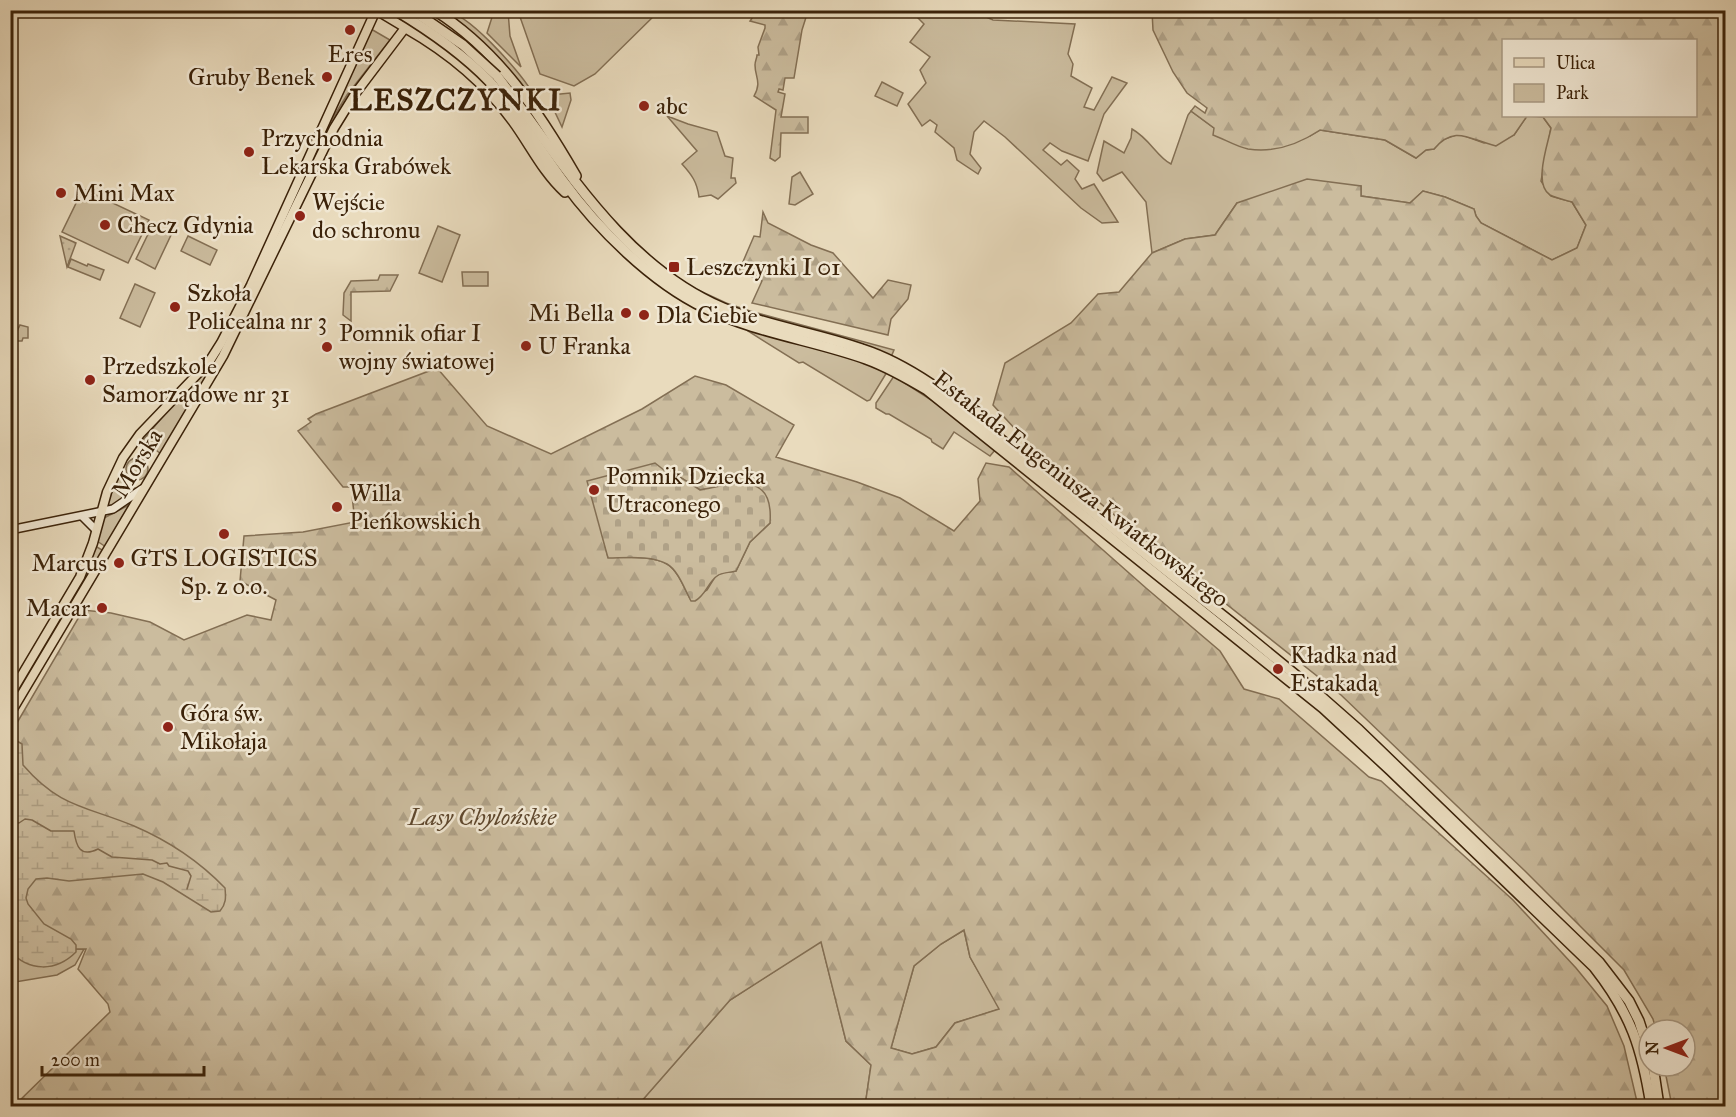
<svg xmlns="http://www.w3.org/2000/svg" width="1736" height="1117" font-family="'IM FELL Great Primer',serif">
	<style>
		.green { fill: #cbbc9e; stroke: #836f54; stroke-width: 1.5 }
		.forest { fill: url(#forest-firs); stroke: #836f54; stroke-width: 1.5; fill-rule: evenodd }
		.wetland { fill: url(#wetland-marsh); stroke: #836f54; stroke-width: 1.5 }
		.cemetery { fill: url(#cemetery-stones); stroke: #836f54; stroke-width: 1.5 }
		.garden { fill: url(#garden-dots); stroke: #836f54; stroke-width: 1.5 }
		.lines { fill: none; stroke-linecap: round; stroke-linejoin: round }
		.stream { stroke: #806b50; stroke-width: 1.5 }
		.secondary-casing { stroke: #3b2209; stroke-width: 10 }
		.primary-casing { stroke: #3b2209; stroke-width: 11 }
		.highway-casing { stroke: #3b2209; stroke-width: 12 }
		.secondary { stroke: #f1e8d4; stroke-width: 7 }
		.primary { stroke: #e9dbbd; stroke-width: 8 }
		.highway { stroke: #e9dbbd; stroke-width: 9 }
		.highway-bridge-casing { stroke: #3b2209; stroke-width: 12; stroke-linecap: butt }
		.highway-bridge { stroke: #e9dbbd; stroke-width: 9 }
		.poi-dot { fill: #8f2418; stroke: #f1e8d4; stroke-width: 2 }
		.labels { text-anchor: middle; stroke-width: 5; stroke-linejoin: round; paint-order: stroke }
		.poi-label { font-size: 24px; fill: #3b2209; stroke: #f1e8d4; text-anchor: start }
		.street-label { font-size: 24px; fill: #3b2209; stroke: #f1e8d4 }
		.park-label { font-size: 24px; font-style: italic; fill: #5f482e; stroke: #f1e8d4 }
		.district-label { font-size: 30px; font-weight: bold; letter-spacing: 1.5px; fill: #3b2209; stroke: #f1e8d4 }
	</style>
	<defs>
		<pattern id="forest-firs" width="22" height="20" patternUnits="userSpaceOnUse" patternTransform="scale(1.5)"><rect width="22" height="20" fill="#cbbc9e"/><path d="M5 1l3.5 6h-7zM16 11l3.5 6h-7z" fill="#afa187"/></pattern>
		<pattern id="wetland-marsh" width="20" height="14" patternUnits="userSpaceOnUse" patternTransform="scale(1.5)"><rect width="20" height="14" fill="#cbbc9e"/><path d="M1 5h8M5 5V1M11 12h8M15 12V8" fill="none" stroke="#afa187"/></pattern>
		<pattern id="cemetery-stones" width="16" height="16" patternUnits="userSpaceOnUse" patternTransform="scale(1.5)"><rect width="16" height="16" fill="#cbbc9e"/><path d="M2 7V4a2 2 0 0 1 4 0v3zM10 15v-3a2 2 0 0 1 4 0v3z" fill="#afa187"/></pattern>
		<pattern id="garden-dots" width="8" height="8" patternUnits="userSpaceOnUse" patternTransform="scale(1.5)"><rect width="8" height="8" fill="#cbbc9e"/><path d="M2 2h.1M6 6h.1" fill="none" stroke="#afa187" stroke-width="1.8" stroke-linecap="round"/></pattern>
	</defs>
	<rect width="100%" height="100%" fill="#e9dbbd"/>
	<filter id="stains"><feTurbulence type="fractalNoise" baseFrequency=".00333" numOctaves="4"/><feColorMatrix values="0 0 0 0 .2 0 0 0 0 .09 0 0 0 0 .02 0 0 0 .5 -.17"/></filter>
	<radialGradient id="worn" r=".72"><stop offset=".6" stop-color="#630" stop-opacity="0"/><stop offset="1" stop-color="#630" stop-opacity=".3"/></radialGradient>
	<g class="green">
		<path d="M444,11C466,10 519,71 530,89C534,96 537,104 540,111C511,68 487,41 444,11Z"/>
		<path d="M494,11H508L510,36L521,67L487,33Z"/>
		<path d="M529,11V10L659,11L595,74L574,86L540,74L519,14Z"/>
		<path d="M911,11H972L993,20L1075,24L1068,54L1073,64L1071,76L1092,88L1084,107L1094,110L1112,77L1127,83L1104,114L1088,161L1062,151L1050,143L1043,150L1061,165L1067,160L1079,171L1075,179L1082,189L1094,184L1118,222L1102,223L1081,208L1005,137L984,121L974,132L970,154L981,168L978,174L957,160L954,148L935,132L937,125L930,120L922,126L908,104L926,83L920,70L930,57L910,42L924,24Z"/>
		<path d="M371,29L390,40L347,95L326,129Z"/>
		<path d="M882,82L903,93L897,106L875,96Z"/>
		<path d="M570,93L571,100L562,127L553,108L551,95Z"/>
		<path d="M1191,111L1214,128L1310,136L1320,130L1385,140L1416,158L1426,150L1434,149L1442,140L1459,134L1484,143L1514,135L1527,116L1543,117L1551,128L1541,181L1551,196L1572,202L1586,225L1577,248L1552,260L1481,223L1476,216L1474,209L1445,197L1423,191L1410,203L1361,196V186L1237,203L1215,235L1185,239L1152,253L1146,202L1122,172L1103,181L1097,173L1104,141L1124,153L1131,138L1132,129C1150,139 1157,157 1171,164L1188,115Z"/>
		<path d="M667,116L688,124L717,132L725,156L733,158L731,178H735L736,183L718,199L711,195L699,197C697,182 692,175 682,164L697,151Z"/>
		<path d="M800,172L813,194L795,205L789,204L792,177Z"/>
		<path d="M83,189L149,220L128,263L62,232Z"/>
		<path d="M152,226L171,235L155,269L136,259Z"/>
		<path d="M438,226L460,235L442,282L419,273Z"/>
		<path d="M188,236L217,250L210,265L181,251Z"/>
		<path d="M71,259L87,266L88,264L104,270L100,280L68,267Z"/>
		<path d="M462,272H488V286H463Z"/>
		<path d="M135,284L155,293L140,327L120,318Z"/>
		<path d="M698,290L726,303L750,311L894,350L891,357L854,342L737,308Z"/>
		<path d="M20,325L28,327V338H23L22,341H17L14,345L11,344Z"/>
		<path d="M749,329L855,359L887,372L870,400L867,401L803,362L799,363L748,331Z"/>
		<path d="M223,346L225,347L161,454L143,440Z"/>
		<path d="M894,376L939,405L995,450L990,456L954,432L943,449L932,442L931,439L889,414H886L876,408V403Z"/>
		<circle cx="137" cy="469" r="11"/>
		<path d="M118,476L126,485L138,489L122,501L105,510Z"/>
		<path d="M129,505L106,547L97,541L104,518Z"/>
		<path d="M95,546L104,551L11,708V702L78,588Z"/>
		<path d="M964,930L970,957L1000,1009L955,1023L936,1047L912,1054L891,1048L914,966L941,944Z"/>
		<path d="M821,941L846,1041L871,1065L865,1106H640L639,1104L730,1000Z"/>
		<path d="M10,949H84L75,965L57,975L15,982L11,981Z"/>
	</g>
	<g class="forest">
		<path d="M757,11H808L802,30L794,78H785L783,90L779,89L778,92L785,94L781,117H808V133H781L780,157L775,161L770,158L776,110L754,96C762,82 755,77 755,65C755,61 757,58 757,55H759L758,47L765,28V25L750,21Z"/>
		<path d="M1152,11H1725V1106H1672L1664,1066H1685V1030H1656L1653,1019L1624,970L1525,871L1341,695L1124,523L1029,444L993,405L1005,363L1071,323L1098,294L1119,292L1152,253L1185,239L1215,235L1237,203L1307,179L1361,186V196L1410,203L1423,191L1445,197L1474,209L1476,216L1481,223L1552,260L1577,248L1586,225L1572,202C1565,200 1556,198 1550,195C1533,184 1548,144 1551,128L1543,117L1535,116H1696V40H1504V116H1527L1514,135L1496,146C1470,140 1455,124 1434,149L1426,150L1416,158L1385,140L1320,130C1299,144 1274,153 1248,149C1237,147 1224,139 1213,135L1214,128L1191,111L1195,106L1205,113L1207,108L1187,93L1173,72L1153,30Z"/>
		<path d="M763,212L768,223L811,245L833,253L873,298L888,280L911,285L908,299L891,319L888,335L752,303L762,281L739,271L754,236L760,237Z"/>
		<path d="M380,275H398L390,291L351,292V321L343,315L344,293L351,281L378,280Z"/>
		<path d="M437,368L487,426L551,454L642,409L695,376L726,385L794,425L776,457L857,482L900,498L954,531L980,501L978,479L986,463L1009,467L1146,588L1220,651L1244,689L1279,699L1369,777L1381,781L1513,900L1576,968L1607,1006L1624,1046L1638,1106H865L871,1065L846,1041L821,942L730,1000L639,1104L640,1106H14L110,1012L108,1004L78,969L86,949H11V733L83,610L111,613L150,622L184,640L247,615L271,620L276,600L240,581L244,536L303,532L355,522L351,487H343L298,431L311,422L308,419L316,414ZM681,478L700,490L748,483L770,523L750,542L736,571L721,573L715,577L707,590L691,600C685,590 678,570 667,564C651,555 626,558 608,557L598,518ZM964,930L970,957L999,1009L955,1023L936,1047L912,1054L891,1048L914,966L941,944Z"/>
	</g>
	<path class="wetland" d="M17,741L22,744L23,765C60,808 86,806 134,826C169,841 199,861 225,888C226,898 226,904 220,911L211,912L163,882L143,874L69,881L47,878L36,879L28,889L26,898L28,904L44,924L71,939L76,945V952C56,972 29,972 10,951V744Z"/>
	<path class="cemetery" d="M655,463L674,478L680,477L700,490C735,484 774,470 770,523L750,542L736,571C729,573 722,572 717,576C708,582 706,595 695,601H691C685,590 678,570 667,564C651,555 626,558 608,558L587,481Z"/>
	<path class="garden" d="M60,236L76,243L67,267Z"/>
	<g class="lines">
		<path class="stream" d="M10,822L19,823L25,819L32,820L51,831H74C76,846 80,858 98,849L112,857L152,860L160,864L167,863L169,866L188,871L191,876L187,889"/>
		<g class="secondary-casing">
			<g id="secondary">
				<path d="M83,517L96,530"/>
				<path d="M10,530L113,509L142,489"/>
			</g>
		</g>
		<g class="primary-casing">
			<g id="primary">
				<path d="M10,695L80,577L93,543L107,492L123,458L140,434L209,362L221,343L251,285L376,10L406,28"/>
				<path d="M10,714L223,356L334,128L355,94L408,24"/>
			</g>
		</g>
		<g class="highway-casing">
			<g id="highway">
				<path d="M434,10C498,50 539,112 576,176"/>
				<path d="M406,28C448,52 484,81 513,121C530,144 543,172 565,192"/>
				<path d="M497,76C562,160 620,264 723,308C767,326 817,333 862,349C887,357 910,370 931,384L1231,622L1309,686L1359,730L1599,962L1629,1001L1639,1021L1649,1052"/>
				<path d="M490,82C517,113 539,148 563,181C598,229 651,282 705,308C756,333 813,340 866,359C888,367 907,378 927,390L1323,708L1390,770L1594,967C1631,1014 1642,1048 1651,1106"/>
				<path d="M1653,1066L1659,1106"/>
			</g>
		</g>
		<use href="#secondary" class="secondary"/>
		<use href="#primary" class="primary"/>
		<use href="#highway" class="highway"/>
		<g class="highway-bridge-casing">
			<g id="highway-bridge">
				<path d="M395,10C430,31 462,53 490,82"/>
				<path d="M412,10L463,45L497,76"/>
			</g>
		</g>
		<use href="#highway-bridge" class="highway-bridge"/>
	</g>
	<g class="poi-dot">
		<circle cx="350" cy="30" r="6"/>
		<circle cx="327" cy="77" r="6"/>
		<circle cx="644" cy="106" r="6"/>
		<circle cx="249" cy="152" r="6"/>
		<circle cx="61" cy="193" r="6"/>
		<circle cx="300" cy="216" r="6"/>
		<circle cx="105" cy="225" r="6"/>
		<rect x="668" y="261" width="12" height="12" rx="3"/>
		<circle cx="175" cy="307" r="6"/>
		<circle cx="626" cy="313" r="6"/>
		<circle cx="644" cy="315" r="6"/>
		<circle cx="526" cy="346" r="6"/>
		<circle cx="327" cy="347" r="6"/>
		<circle cx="90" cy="380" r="6"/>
		<circle cx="594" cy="490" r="6"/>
		<circle cx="337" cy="507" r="6"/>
		<circle cx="224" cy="534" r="6"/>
		<circle cx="119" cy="563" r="6"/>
		<circle cx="102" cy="608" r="6"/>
		<circle cx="1278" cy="669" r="6"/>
		<circle cx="168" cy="727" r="6"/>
	</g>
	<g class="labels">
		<g class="poi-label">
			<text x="350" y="62" text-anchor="middle">Eres</text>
			<text x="315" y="85" text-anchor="end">Gruby Benek</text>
			<text x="656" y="114">abc</text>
			<text x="261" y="146">Przychodnia<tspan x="261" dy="28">Lekarska Grabówek</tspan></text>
			<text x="73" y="201">Mini Max</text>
			<text x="312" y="210">Wejście<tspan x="312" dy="28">do schronu</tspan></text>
			<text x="117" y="233">Checz Gdynia</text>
			<text x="686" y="275">Leszczynki I 01</text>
			<text x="187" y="301">Szkoła<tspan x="187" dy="28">Policealna nr 3</tspan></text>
			<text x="614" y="321" text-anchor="end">Mi Bella</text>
			<text x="656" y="323">Dla Ciebie</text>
			<text x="339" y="341">Pomnik ofiar I<tspan x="339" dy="28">wojny światowej</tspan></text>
			<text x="538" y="354">U Franka</text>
			<text x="102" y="374">Przedszkole<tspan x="102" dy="28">Samorządowe nr 31</tspan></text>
			<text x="606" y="484">Pomnik Dziecka<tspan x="606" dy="28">Utraconego</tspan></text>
			<text x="349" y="501">Willa<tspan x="349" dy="28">Pieńkowskich</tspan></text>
			<text x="224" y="566" text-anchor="middle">GTS LOGISTICS<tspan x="224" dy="28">Sp. z o.o.</tspan></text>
			<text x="107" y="571" text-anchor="end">Marcus</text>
			<text x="90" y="616" text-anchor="end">Macar</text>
			<text x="1290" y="663">Kładka nad<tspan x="1290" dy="28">Estakadą</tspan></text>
			<text x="180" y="721">Góra św.<tspan x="180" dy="28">Mikołaja</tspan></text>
		</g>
		<g class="street-label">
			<text transform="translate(137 463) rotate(-59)" y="8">Morska</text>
			<text transform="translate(1081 489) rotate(38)" y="8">Estakada Eugeniusza Kwiatkowskiego</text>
		</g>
		<g class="park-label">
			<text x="482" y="825">Lasy Chylońskie</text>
		</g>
		<g class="district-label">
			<text x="456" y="110">LESZCZYNKI</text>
		</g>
	</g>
	<rect width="1736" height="1117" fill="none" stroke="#e9dbbd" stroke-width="36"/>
	<rect x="12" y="12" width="1712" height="1093" fill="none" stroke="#3b2209" stroke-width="3"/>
	<rect x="18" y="18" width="1700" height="1081" fill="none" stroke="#3b2209" stroke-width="1.5"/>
	<rect x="1502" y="39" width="195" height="78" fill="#f1e8d4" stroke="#a89983" stroke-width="1.5"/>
	<rect x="1514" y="58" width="30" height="9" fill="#e9dbbd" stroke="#a89983" stroke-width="1.5"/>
	<text x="1556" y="69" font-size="18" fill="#3b2209">Ulica</text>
	<rect x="1514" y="84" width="30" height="18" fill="#cbbc9e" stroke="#a89983" stroke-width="1.5"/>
	<text x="1556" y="99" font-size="18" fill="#3b2209">Park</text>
	<g transform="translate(1667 1048) rotate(270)"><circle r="28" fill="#f1e8d4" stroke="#a89983" stroke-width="1.5"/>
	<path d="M0-4.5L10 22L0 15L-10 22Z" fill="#8f2418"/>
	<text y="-9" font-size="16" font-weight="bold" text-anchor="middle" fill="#3b2209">N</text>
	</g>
	<path d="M42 1066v9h162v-9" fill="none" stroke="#3b2209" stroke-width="3"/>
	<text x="51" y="1066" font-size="18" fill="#3b2209" stroke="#f1e8d4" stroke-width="4.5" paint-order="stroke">200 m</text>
	<rect width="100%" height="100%" filter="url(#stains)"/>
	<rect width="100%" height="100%" fill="url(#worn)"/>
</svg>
